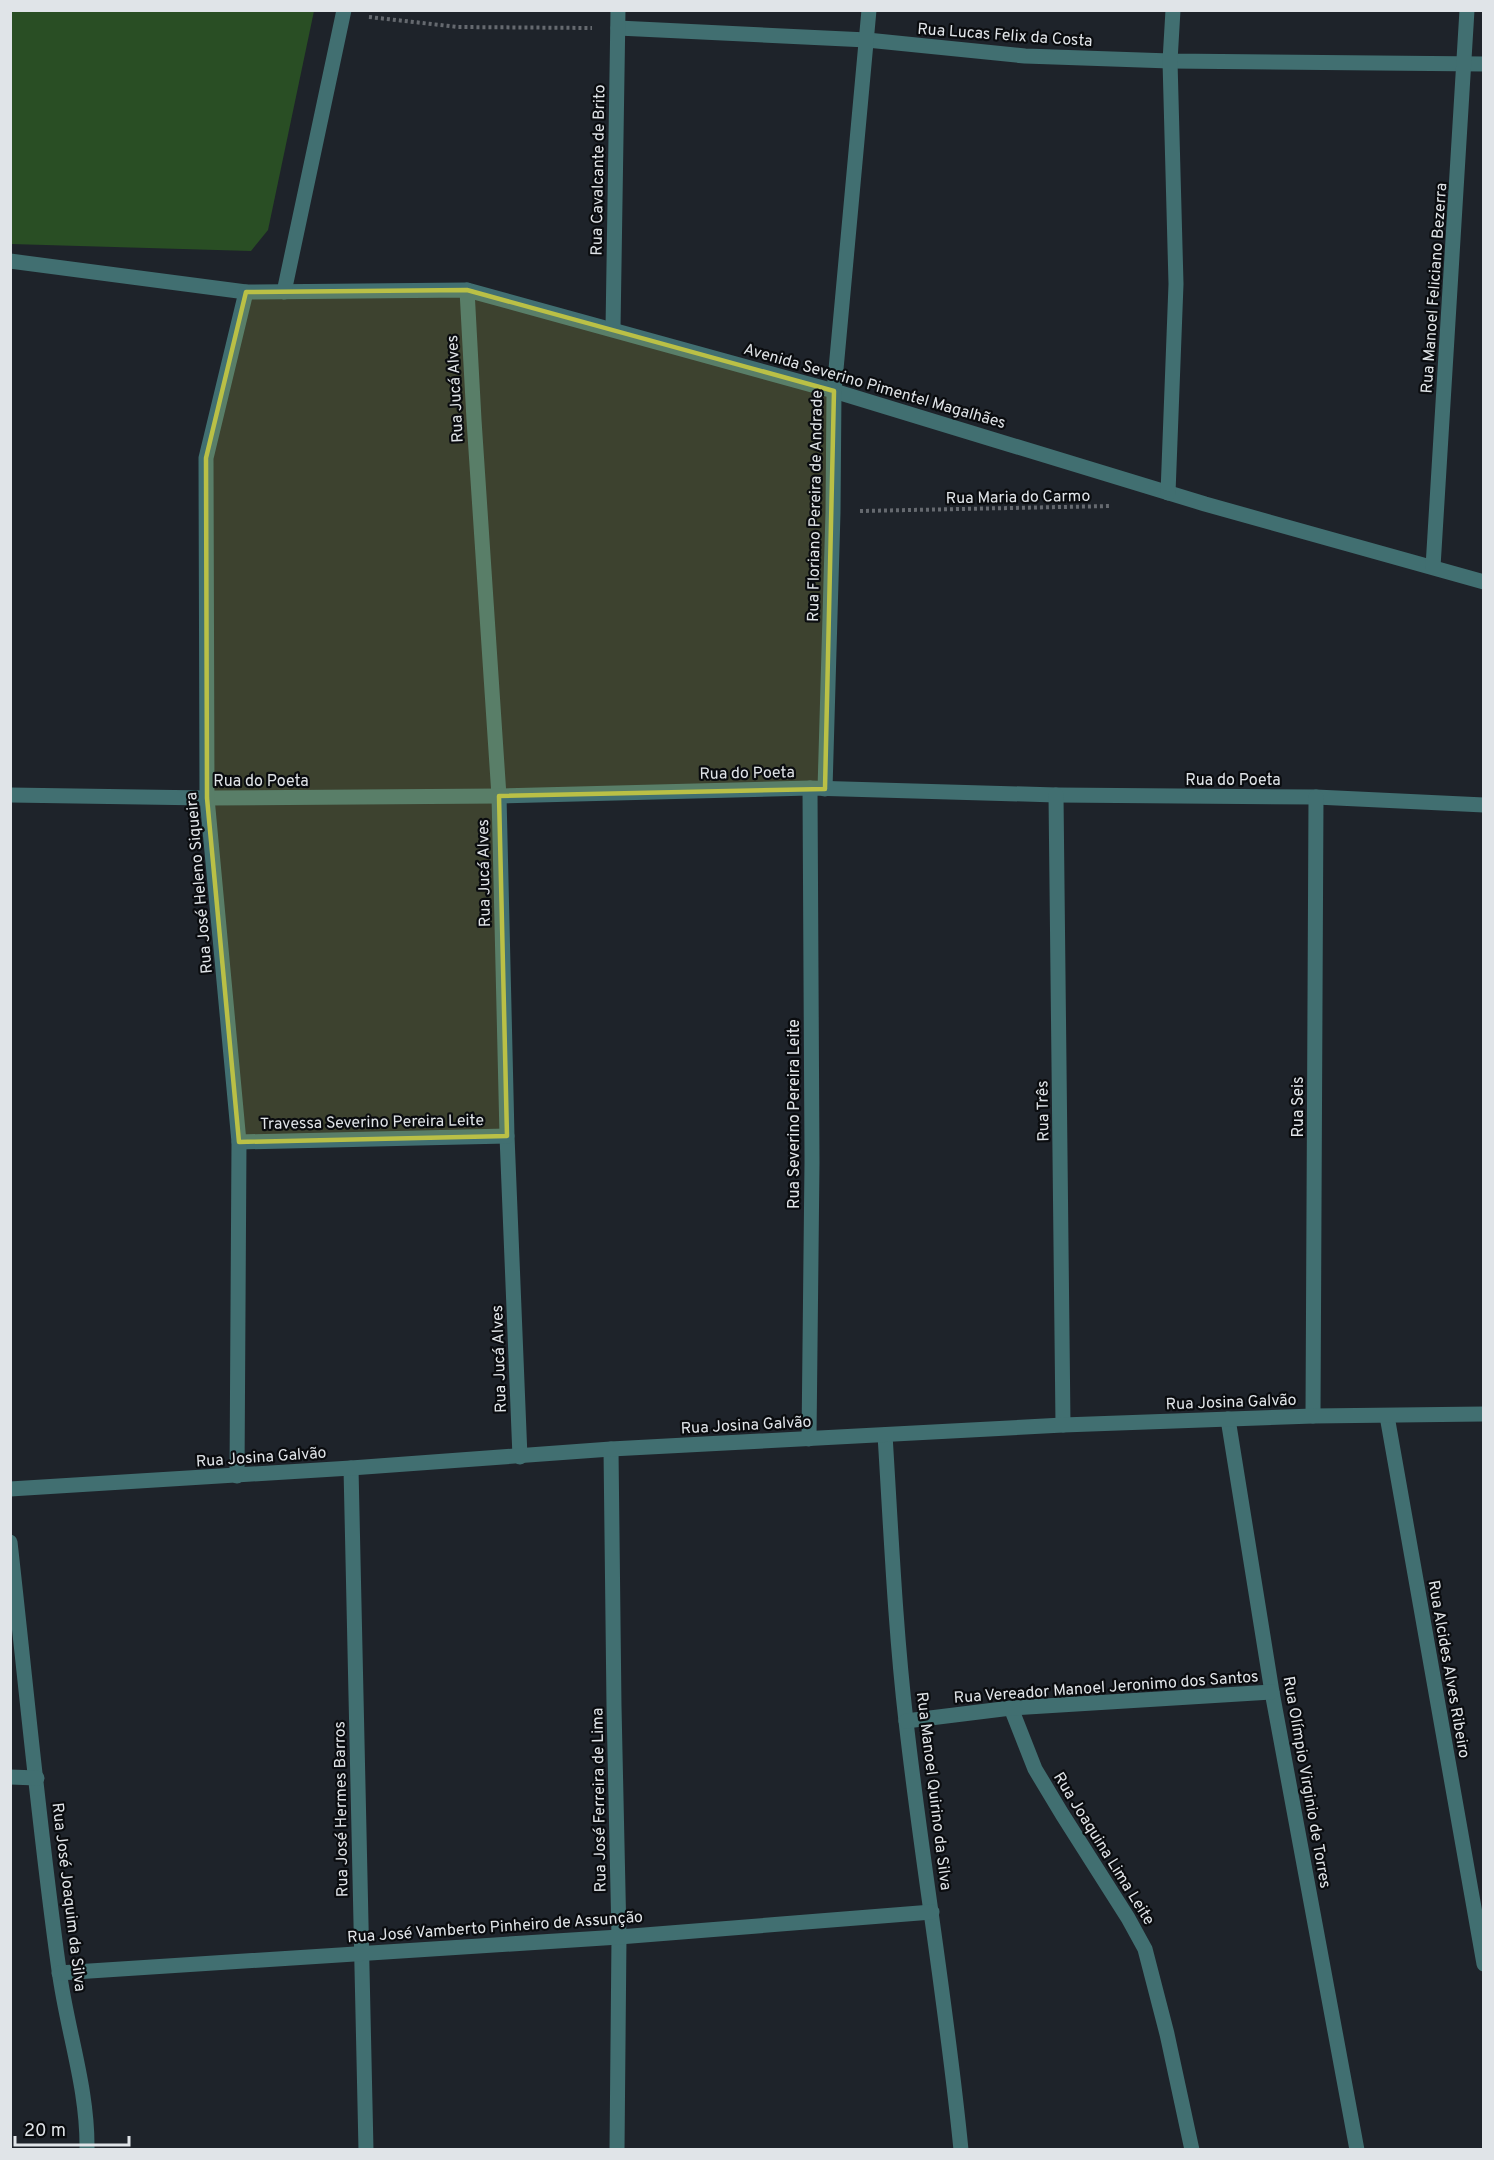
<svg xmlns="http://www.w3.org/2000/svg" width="1494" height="2160" font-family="Overpass,sans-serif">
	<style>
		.green { fill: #294e24 }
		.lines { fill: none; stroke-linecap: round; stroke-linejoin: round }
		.path { stroke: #65696f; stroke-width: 4; stroke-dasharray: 3 3; stroke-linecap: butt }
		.minor { stroke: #416f71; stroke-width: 15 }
		.marked { fill: #bac046; fill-opacity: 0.2; stroke: #bac046; stroke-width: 4.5; stroke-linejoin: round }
		.labels { text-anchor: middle; stroke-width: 4.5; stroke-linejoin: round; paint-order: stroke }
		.street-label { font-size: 16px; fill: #e0e4e8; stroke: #0a0c0f }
	</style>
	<rect width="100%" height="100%" fill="#1e232a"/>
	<path class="green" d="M11,10L314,11L268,230L251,251L11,244Z"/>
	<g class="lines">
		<g class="path">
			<path d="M369,17L458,27L592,28"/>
			<path d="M860,511L1111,506"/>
		</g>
		<g class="minor">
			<path d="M618,28L867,40L1025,56L1170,61L1484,64"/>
			<path d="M10,261L246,292L467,290L834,391L1205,504L1484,582"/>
			<path d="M467,290L474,420L499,796L507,1136L520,1457"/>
			<path d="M284,292L344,10"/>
			<path d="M613,329L618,10"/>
			<path d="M1168,493L1176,284L1170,61L1173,10"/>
			<path d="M1433,567L1467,10"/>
			<path d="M825,789L833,512L834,391L869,10"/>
			<path d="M10,795L207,798L499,796L810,788L1056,795L1316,797L1484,805"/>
			<path d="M1056,795L1063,1425"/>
			<path d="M239,1142L507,1136"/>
			<path d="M1313,1416L1316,797"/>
			<path d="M1387,1416L1484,1964"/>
			<path d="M1228,1419L1272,1692L1357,2150"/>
			<path d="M885,1435C891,1530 895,1626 906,1721C922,1864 947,2006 961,2150"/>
			<path d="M809,1439L812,1162L810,788"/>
			<path d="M611,1449L614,1706L619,1937L617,2150"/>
			<path d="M351,1468L366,2150"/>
			<path d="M237,1476L239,1142L207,798L206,458L246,292"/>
			<path d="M10,1489L351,1468L611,1449L1063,1425L1313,1416L1484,1414"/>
			<path d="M10,1542C26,1684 39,1828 59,1970C67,2031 88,2088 87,2150"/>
			<path d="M1011,1708L1035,1769L1062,1814L1128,1918L1145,1949L1167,2034L1192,2150"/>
			<path d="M906,1721L1011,1708L1272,1692"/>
			<path d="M10,1777L37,1778"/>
			<path d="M59,1973L619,1937L932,1912"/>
		</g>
	</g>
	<path class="marked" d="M467,290L834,391L825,789L499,796L507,1136L239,1142L207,798L206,458L246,292Z"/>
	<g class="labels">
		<g class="street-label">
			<text transform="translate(1005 34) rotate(4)" y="6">Rua Lucas Felix da Costa</text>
			<text transform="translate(597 170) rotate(-89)" y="6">Rua Cavalcante de Brito</text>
			<text transform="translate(1433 288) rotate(-86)" y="6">Rua Manoel Feliciano Bezerra</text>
			<text transform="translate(875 385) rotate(16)" y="6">Avenida Severino Pimentel Magalhães</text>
			<text transform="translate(454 389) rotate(-93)" y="6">Rua Jucá Alves</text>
			<text transform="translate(1018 496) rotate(-1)" y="6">Rua Maria do Carmo</text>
			<text transform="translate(814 506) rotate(-89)" y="6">Rua Floriano Pereira de Andrade</text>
			<text transform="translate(747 772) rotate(-1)" y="6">Rua do Poeta</text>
			<text x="1233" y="785">Rua do Poeta</text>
			<text x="261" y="786">Rua do Poeta</text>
			<text transform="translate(483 873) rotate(-91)" y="6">Rua Jucá Alves</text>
			<text transform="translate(198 883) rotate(-95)" y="6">Rua José Heleno Siqueira</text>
			<text transform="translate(1297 1107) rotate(-90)" y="6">Rua Seis</text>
			<text transform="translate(1042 1111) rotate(-91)" y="6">Rua Três</text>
			<text transform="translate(793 1114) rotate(-90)" y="6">Rua Severino Pereira Leite</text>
			<text transform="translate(372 1121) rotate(-1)" y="6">Travessa Severino Pereira Leite</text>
			<text transform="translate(498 1359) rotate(-92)" y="6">Rua Jucá Alves</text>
			<text transform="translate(1231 1401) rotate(-2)" y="6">Rua Josina Galvão</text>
			<text transform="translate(746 1424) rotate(-3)" y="6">Rua Josina Galvão</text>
			<text transform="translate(261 1456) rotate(-4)" y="6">Rua Josina Galvão</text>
			<text transform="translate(1450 1669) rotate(80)" y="6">Rua Alcides Alves Ribeiro</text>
			<text transform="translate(1106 1686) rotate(-4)" y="6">Rua Vereador Manoel Jeronimo dos Santos</text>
			<text transform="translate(1308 1782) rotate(80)" y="6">Rua Olímpio Virginio de Torres</text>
			<text transform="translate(935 1791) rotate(83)" y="6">Rua Manoel Quirino da Silva</text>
			<text transform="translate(598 1800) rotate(-91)" y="6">Rua José Ferreira de Lima</text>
			<text transform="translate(340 1809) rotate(-91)" y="6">Rua José Hermes Barros</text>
			<text transform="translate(1105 1848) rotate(58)" y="6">Rua Joaquina Lima Leite</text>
			<text transform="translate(70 1897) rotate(83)" y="6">Rua José Joaquim da Silva</text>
			<text transform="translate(495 1926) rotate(-4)" y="6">Rua José Vamberto Pinheiro de Assunção</text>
		</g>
	</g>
	<rect width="1494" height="2160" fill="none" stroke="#e0e4e8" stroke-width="24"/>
	<path d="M15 2136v9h114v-9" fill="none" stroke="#e0e4e8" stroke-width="3"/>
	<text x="24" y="2136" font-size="18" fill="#e0e4e8" stroke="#0a0c0f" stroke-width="4.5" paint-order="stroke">20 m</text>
</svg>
